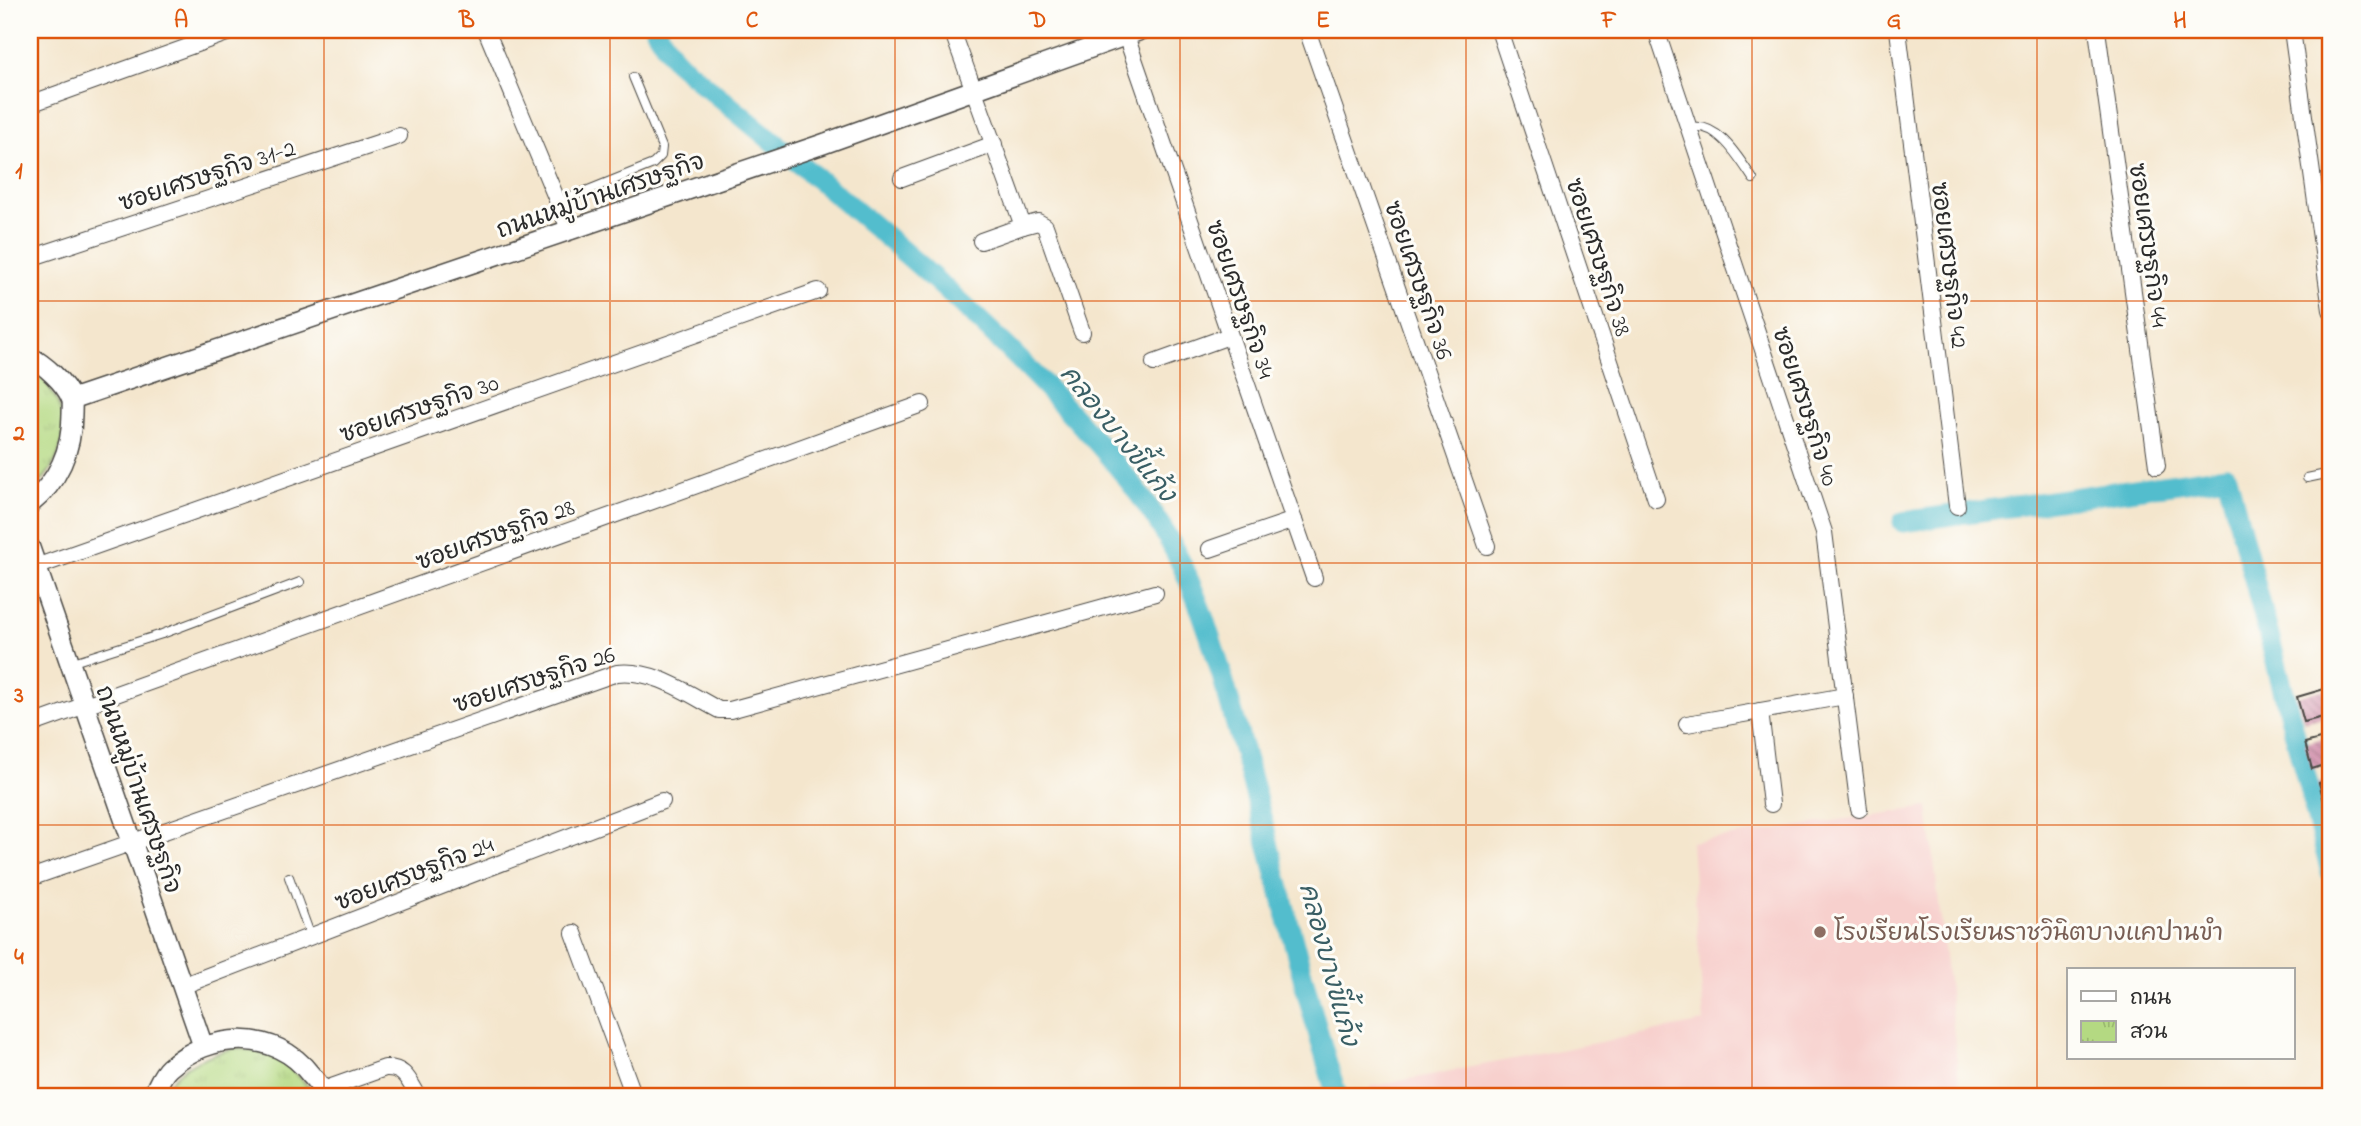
<svg xmlns="http://www.w3.org/2000/svg" width="2361" height="1126" font-family="'Indie Flower','Playpen Sans Thai',sans-serif">
	<style>
		.built { fill: #f7d0cd }
		.park { fill: url(#park-tufts); stroke: #708256; stroke-width: 2 }
		.lines { fill: none; stroke-linecap: round; stroke-linejoin: round }
		.canal { stroke: #52bdcd; stroke-width: 21 }
		.building { fill: url(#building-back-hatch) }
		.service-casing { stroke: #494743; stroke-width: 10 }
		.minor-casing { stroke: #494743; stroke-width: 18 }
		.tertiary-casing { stroke: #494743; stroke-width: 22 }
		.service { stroke: #fff; stroke-width: 8 }
		.minor { stroke: #fff; stroke-width: 16 }
		.tertiary { stroke: #fff; stroke-width: 19 }
		.grid { fill: none; stroke: #df570e; stroke-width: 2; stroke-opacity: 0.55 }
		.education-dot { fill: #8d6e63; stroke: #fdfcf7; stroke-width: 2.5 }
		.labels { text-anchor: middle; stroke-width: 6; stroke-linejoin: round; paint-order: stroke }
		.street-label { font-size: 24px; fill: #2b2b2b; stroke: #fdfcf7 }
		.education-label { font-size: 24px; fill: #785e54; stroke: #fdfcf7; text-anchor: start }
		.water-label { font-size: 26px; font-style: italic; fill: #395e64; stroke: #fdfcf7 }
		.neatline { fill: none; stroke: #df570e; stroke-width: 2.5 }
		.grid-label { font-size: 23px; text-anchor: middle; font-weight: bold; fill: #df570e }
	</style>
	<defs>
		<pattern id="park-tufts" width="24" height="20" patternUnits="userSpaceOnUse" patternTransform="scale(1.75)"><rect width="24" height="20" fill="#b4d982"/><path d="M3 7l-1-3M5 7V3M7 7l1-3M15 17l-1-3M17 17v-4M19 17l1-3" fill="none" stroke="#9bba70"/></pattern>
		<pattern id="building-back-hatch" width="6" height="6" patternUnits="userSpaceOnUse" patternTransform="scale(1.75)"><rect width="6" height="6" fill="#d28fac"/><path d="M-1 5l2 2M0 0l6 6M5-1l2 2" fill="none" stroke="#ab758c"/></pattern>
	</defs>
	<rect width="100%" height="100%" fill="#fdfcf7"/>
	<filter id="ink" filterUnits="userSpaceOnUse"><feTurbulence type="fractalNoise" baseFrequency=".0143" numOctaves="2"/><feDisplacementMap in="SourceGraphic" scale="14" xChannelSelector="R" yChannelSelector="G"/><feConvolveMatrix kernelMatrix="1 2 1 2 8 2 1 2 1" color-interpolation-filters="sRGB"/></filter>
	<filter id="wash" filterUnits="userSpaceOnUse"><feTurbulence type="fractalNoise" baseFrequency=".00686" numOctaves="4" result="noise"/><feDisplacementMap in="SourceGraphic" scale="28" xChannelSelector="R" yChannelSelector="G"/><feGaussianBlur stdDeviation="1.57" result="paint"/><feColorMatrix in="noise" values="0 0 0 0 0 0 0 0 0 0 0 0 0 0 0 0 0 1.4 0 .05"/><feComposite in="paint" operator="in"/></filter>
	<g filter="url(#wash)">
		<rect width="100%" height="100%" fill="#f4e6cd"/>
		<path class="built" d="M1928,807L1961,1096H1373L1369,1087L1704,1022L1691,842Z"/>
		<g class="park">
			<path d="M30,366C74,406 74,453 30,493Z"/>
			<path d="M235,1048C279,1053 289,1064 316,1096H162C175,1066 206,1055 235,1048Z"/>
		</g>
		<g class="lines">
			<g class="canal">
				<path d="M656,30L675,60C807,172 945,277 1062,404C1105,450 1150,500 1178,557C1206,613 1221,672 1238,732C1273,853 1299,976 1337,1096"/>
				<path d="M1903,522L2227,476L2331,872"/>
			</g>
		</g>
		<g id="blocks">
			<g class="building">
				<path d="M2331,687V715L2304,722L2297,697Z"/>
				<path d="M2331,736V763L2312,769L2305,743Z"/>
				<path d="M2331,779V806L2326,808L2319,783Z"/>
			</g>
		</g>
	</g>
	<g filter="url(#ink)">
		<use href="#blocks" fill-opacity="0" stroke="#494743" stroke-width="2"/>
		<g class="lines">
			<g class="service-casing">
				<g id="service">
					<path d="M1689,128C1717,119 1740,160 1753,179"/>
					<path d="M556,203L653,164L661,156L662,147L633,77"/>
					<path d="M2307,478L2331,473"/>
					<path d="M70,663L162,634L300,582"/>
					<path d="M289,877L311,937"/>
				</g>
			</g>
			<g class="minor-casing">
				<g id="minor">
					<path d="M486,30L570,231"/>
					<path d="M952,30L1023,226L1038,222L1045,226L1082,332"/>
					<path d="M1124,30L1314,578"/>
					<path d="M1307,30L1487,546"/>
					<path d="M1499,30L1656,499"/>
					<path d="M1656,30L1824,532L1859,809"/>
					<path d="M1898,30L1957,506"/>
					<path d="M2097,30L2157,466"/>
					<path d="M2292,30L2331,310"/>
					<path d="M30,104L235,30"/>
					<path d="M902,178L994,144"/>
					<path d="M981,241L1023,226"/>
					<path d="M30,258L399,136"/>
					<path d="M1154,363L1229,336"/>
					<path d="M1210,549L1294,520"/>
					<path d="M30,569L818,291"/>
					<path d="M1760,711L1771,804"/>
					<path d="M1687,724L1845,696"/>
					<path d="M30,725L922,404"/>
					<path d="M30,878L617,673C654,669 687,693 719,710H730L1155,593"/>
					<path d="M574,933L634,1096"/>
					<path d="M182,986L662,801"/>
					<path d="M323,1090L385,1068C405,1067 409,1081 418,1096"/>
				</g>
			</g>
			<g class="tertiary-casing">
				<g id="tertiary">
					<path d="M30,357C44,364 65,383 71,398C73,402 72,410 72,414C72,450 58,482 30,504"/>
					<path d="M72,399L823,144L1141,30"/>
					<path d="M30,548L203,1046"/>
					<path d="M152,1096C157,1088 161,1075 169,1068C209,1032 275,1028 310,1074C316,1081 322,1087 325,1096"/>
				</g>
			</g>
			<use href="#service" class="service"/>
			<use href="#minor" class="minor"/>
			<use href="#tertiary" class="tertiary"/>
		</g>
	</g>
	<path class="grid" d="M324,30V1096M610,30V1096M895,30V1096M1180,30V1096M1466,30V1096M1752,30V1096M2037,30V1096M30,301H2331M30,563H2331M30,825H2331"/>
	<circle class="education-dot" cx="1820" cy="932" r="7"/>
	<g class="labels">
		<g class="street-label">
			<text transform="translate(207 175) rotate(-18)" y="8">ซอยเศรษฐกิจ 31-2</text>
			<text transform="translate(600 195) rotate(-19)" y="8">ถนนหมู่บ้านเศรษฐกิจ</text>
			<text transform="translate(2149 245) rotate(82)" y="8">ซอยเศรษฐกิจ 44</text>
			<text transform="translate(1599 257) rotate(72)" y="8">ซอยเศรษฐกิจ 38</text>
			<text transform="translate(1950 265) rotate(83)" y="8">ซอยเศรษฐกิจ 42</text>
			<text transform="translate(1419 280) rotate(71)" y="8">ซอยเศรษฐกิจ 36</text>
			<text transform="translate(1241 299) rotate(71)" y="8">ซอยเศรษฐกิจ 34</text>
			<text transform="translate(1806 406) rotate(72)" y="8">ซอยเศรษฐกิจ 40</text>
			<text transform="translate(419 408) rotate(-19)" y="8">ซอยเศรษฐกิจ 30</text>
			<text transform="translate(495 534) rotate(-20)" y="8">ซอยเศรษฐกิจ 28</text>
			<text transform="translate(534 679) rotate(-18)" y="8">ซอยเศรษฐกิจ 26</text>
			<text transform="translate(139 789) rotate(71)" y="8">ถนนหมู่บ้านเศรษฐกิจ</text>
			<text transform="translate(414 873) rotate(-21)" y="8">ซอยเศรษฐกิจ 24</text>
		</g>
		<g class="education-label">
			<text x="1834" y="940">โรงเรียนโรงเรียนราชวินิตบางแคปานขำ</text>
		</g>
		<g class="water-label">
			<text transform="translate(1119 433) rotate(51)" y="9">คลองบางขี้แก้ง</text>
			<text transform="translate(1330 964) rotate(75)" y="9">คลองบางขี้แก้ง</text>
		</g>
	</g>
	<rect width="2361" height="1126" fill="none" stroke="#fdfcf7" stroke-width="77"/>
	<rect x="2067" y="968" width="228" height="91" fill="#fdfcf7" stroke="#a9a8a5" stroke-width="2"/>
	<rect x="2081" y="991" width="35" height="10" fill="#ffffff" stroke="#a9a8a5" stroke-width="2"/>
	<text x="2130" y="1004" font-size="21" fill="#2b2b2b">ถนน</text>
	<rect x="2081" y="1021" width="35" height="21" fill="url(#park-tufts)" stroke="#a9a8a5" stroke-width="2"/>
	<text x="2130" y="1038" font-size="21" fill="#2b2b2b">สวน</text>
	<rect x="38" y="38" width="2284" height="1050" class="neatline"/>
	<g class="grid-label">
		<text x="181" y="27">A</text>
		<text x="467" y="27">B</text>
		<text x="752" y="27">C</text>
		<text x="1038" y="27">D</text>
		<text x="1323" y="27">E</text>
		<text x="1609" y="27">F</text>
		<text x="1894" y="27">G</text>
		<text x="2180" y="27">H</text>
		<text x="19" y="178">1</text>
		<text x="19" y="440">2</text>
		<text x="19" y="702">3</text>
		<text x="19" y="964">4</text>
	</g>
</svg>
